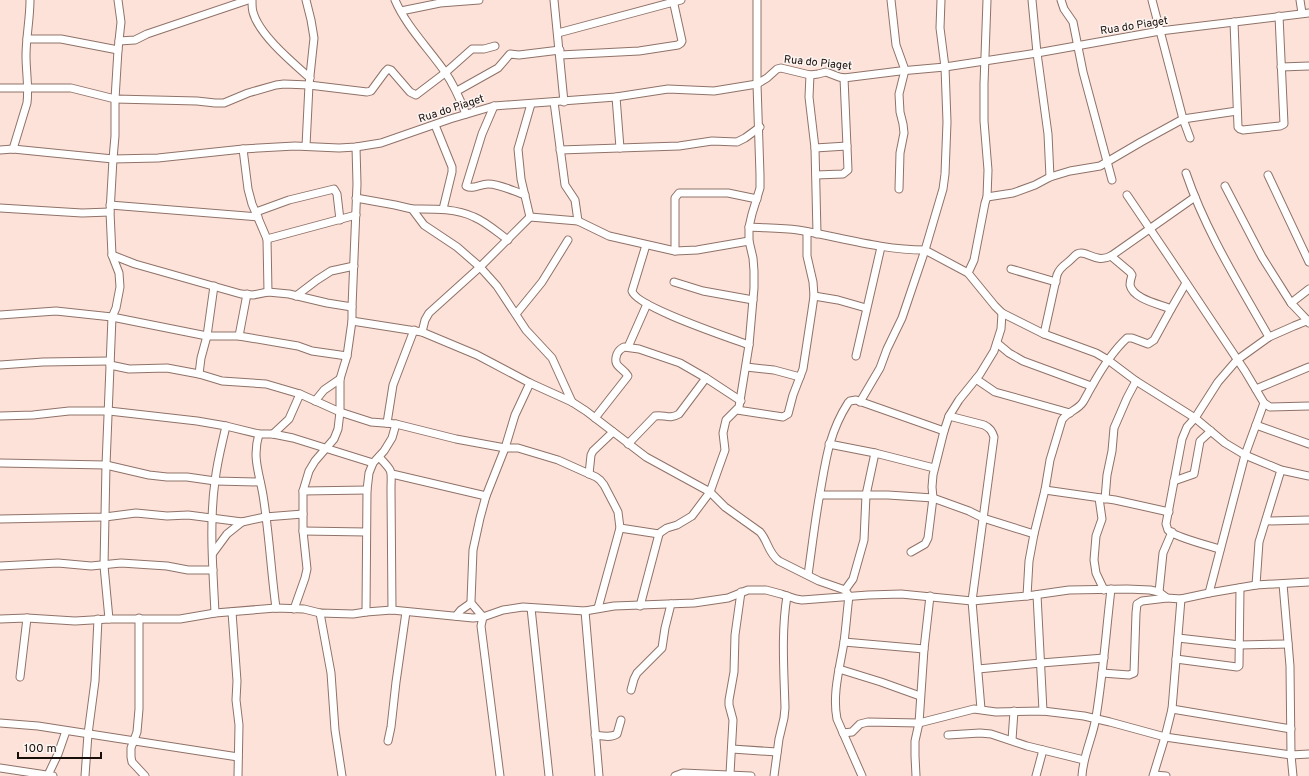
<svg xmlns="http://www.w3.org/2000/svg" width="1309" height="776" font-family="Overpass,sans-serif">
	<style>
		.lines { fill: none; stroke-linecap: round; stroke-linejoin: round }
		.minor-casing { stroke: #8f7268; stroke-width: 9 }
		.minor { stroke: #fff; stroke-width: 7 }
		.labels { text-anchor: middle; stroke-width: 3; stroke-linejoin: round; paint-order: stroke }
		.street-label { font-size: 11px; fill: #170d09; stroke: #fcf5f2 }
	</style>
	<rect width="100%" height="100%" fill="#fde2d9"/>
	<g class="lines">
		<g class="minor-casing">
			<g id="minor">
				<path d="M252,0C252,4 252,9 253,12C259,35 293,63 310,78"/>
				<path d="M306,0L311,20L314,38L309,85L306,146"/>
				<path d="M395,0C406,26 429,49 445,72C454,85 460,99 466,114"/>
				<path d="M554,0L564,102"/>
				<path d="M891,0L896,45L905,70L899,94L900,112L903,124L904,133L900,153L899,189"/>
				<path d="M1032,0L1037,53L1048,134L1050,177"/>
				<path d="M1061,0L1064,9L1073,22L1083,72L1112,180"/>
				<path d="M1152,0L1183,119L1190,138"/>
				<path d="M1300,0L1302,13"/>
				<path d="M401,11L440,3L479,0"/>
				<path d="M1234,22L1238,127L1240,129L1243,130L1280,126L1284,124L1279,16"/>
				<path d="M558,33L681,0"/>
				<path d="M27,39H61L118,50"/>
				<path d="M119,41L135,40L147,34L248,0"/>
				<path d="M560,55L639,51L678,45L681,43L682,41L673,0"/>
				<path d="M1281,67L1309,66"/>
				<path d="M810,75L809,97L815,148L817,234"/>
				<path d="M0,88H71L115,99L197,101L215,103H224L248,93L276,85L284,84L309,85L367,92L371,91L385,72L388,69L391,70L410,92L416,95L445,73L472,49H484L495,46"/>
				<path d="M457,91L498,68L510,54L519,55L560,50"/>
				<path d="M616,97L620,148"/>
				<path d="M554,102L565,185L575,200L578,221"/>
				<path d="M494,106L482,134L466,186C473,190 480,184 488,184C500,184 513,191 525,195"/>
				<path d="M435,125L452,167V172L443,209"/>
				<path d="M815,148L847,146"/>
				<path d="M13,149L27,103C29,87 26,72 26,56C26,37 30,19 30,0"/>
				<path d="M243,149L248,189L252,204L267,239L356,215"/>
				<path d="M0,150L13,149L113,159L158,158L243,149L295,146L339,148L356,147L381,143L450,119L494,106L616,97L668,89L714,91L757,84L767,78L777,69L781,68L810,75L818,74L826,72L839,77L844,78L900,71L945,67L1037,53L1160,31L1309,13"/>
				<path d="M560,150L679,146L712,141L737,142L745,138L760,127"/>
				<path d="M1186,173C1206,232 1239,284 1269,337"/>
				<path d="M816,175L843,174L848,170L844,78"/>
				<path d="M1268,175L1309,262"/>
				<path d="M1225,186L1262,257L1291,303L1308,321L1309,323"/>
				<path d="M1127,195L1169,257L1245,371L1264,403L1270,407L1309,406"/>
				<path d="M987,197L988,170L984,121V84L987,0"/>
				<path d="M356,198L395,205L412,209L424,225L457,247L480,267L497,286L526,330L552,358L572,402"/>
				<path d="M110,205L258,217"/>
				<path d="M0,208L82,213L110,212"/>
				<path d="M412,209C432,209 455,208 474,217C486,222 497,232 508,240"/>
				<path d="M256,212L289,200L334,189L337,194L340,220"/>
				<path d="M530,217L578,221L609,236L675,251L697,250L749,241"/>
				<path d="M749,227C765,228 782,228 798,230C840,237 881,250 925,250L943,189L945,174L947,122L945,67L940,28L941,0"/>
				<path d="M267,239L268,292"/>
				<path d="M646,245L632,291C636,307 731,338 749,345"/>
				<path d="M675,251V198L679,193H728L757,199"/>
				<path d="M112,255L135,264L241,294L253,295L268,292L289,294L327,303L352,307"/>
				<path d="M1111,256L1130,272L1132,275C1131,278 1130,281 1130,285C1133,299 1159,304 1171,309"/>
				<path d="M1011,269L1056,282"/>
				<path d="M968,273L974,260L985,203L987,197L1013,193L1035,185L1050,177L1070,171L1100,166L1141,142L1183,119L1237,111"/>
				<path d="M674,282L703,291L753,300"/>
				<path d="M296,296L317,280L331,271L354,266"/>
				<path d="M814,296L838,300L866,308"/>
				<path d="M1291,303L1309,289"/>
				<path d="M516,314L542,282L568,240"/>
				<path d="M0,315L56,311L112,317L207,336H239L298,346L312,351L347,356"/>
				<path d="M352,321L422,332L477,355L530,383L572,402L586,411L646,457L710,492L725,507L760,532C768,541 768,553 779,561L819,581L845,590L849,596C847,612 846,627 844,642C840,667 832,694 837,719L862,776"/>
				<path d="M422,332L425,320L429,313L480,267L530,217L521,179L518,149L531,104"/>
				<path d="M1044,334L1057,275C1059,269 1063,266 1067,263C1071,260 1074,256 1077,254C1086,249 1095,264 1111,256L1195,197"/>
				<path d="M239,336L247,294"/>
				<path d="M997,343L1009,353L1023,361L1091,386"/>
				<path d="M628,347L647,304"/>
				<path d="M856,356L881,247"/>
				<path d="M0,365L43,362L110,361"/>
				<path d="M110,365L129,369L167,368L199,374L222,381L266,384L300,394L340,412L371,422L396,424L456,439L505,448H518L558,460L596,477L600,480L604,485L615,506L618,512L620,528L598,608"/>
				<path d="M746,367L774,370L800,377"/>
				<path d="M199,374L201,358L207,336L214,286"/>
				<path d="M976,379L995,392L1070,413"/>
				<path d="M1256,389L1309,367"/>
				<path d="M315,401L324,390L340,379"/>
				<path d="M860,402L880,368L887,349L902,318L925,250L968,273L995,306L1002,313L1044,334L1096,353L1108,360L1136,381L1195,418L1225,443L1245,455L1281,470L1309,476"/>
				<path d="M737,410L783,417L788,414L793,395L803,369L812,310L814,296L813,282L807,256V232"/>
				<path d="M0,416L33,415L69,411H109L197,421L226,426L259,434H273L293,438L373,463"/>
				<path d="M949,416L984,425C990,428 992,431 994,437L972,601L981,709"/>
				<path d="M595,418L628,376C623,367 612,367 617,354C619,350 620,349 624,347L639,349L680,363L706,378L741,401"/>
				<path d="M387,423L393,385L414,330"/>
				<path d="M1256,425L1309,444"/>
				<path d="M259,434C252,457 259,472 263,495C269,532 271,571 276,608"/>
				<path d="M273,434L289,419L300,394"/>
				<path d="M628,444L655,416C664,414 669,420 679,414L706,378"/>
				<path d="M829,444L875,453L934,468"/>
				<path d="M379,457C394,473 391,469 391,490L392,610"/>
				<path d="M0,463L106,465L149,475L167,477H187L215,481L260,482"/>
				<path d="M392,474L486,496"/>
				<path d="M589,474L591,455L593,451L613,432"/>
				<path d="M1174,481L1194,474L1200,441L1211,431"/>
				<path d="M1045,490L1115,500L1169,512"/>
				<path d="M303,491L367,490"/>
				<path d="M820,495H888L933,498L969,511L983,518L1034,534L1029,561L1027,596"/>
				<path d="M1099,498L1102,519L1096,536L1094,560L1096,573L1104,590"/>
				<path d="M1105,499L1107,475L1112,451L1114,428L1127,398L1136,381"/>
				<path d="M0,519L105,517L136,513L167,516L188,515L242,522L265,517L303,514"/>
				<path d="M1266,521L1309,520"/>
				<path d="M620,528L659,534"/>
				<path d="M303,531L366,532"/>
				<path d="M1034,534L1045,490L1050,460L1062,420C1067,412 1078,410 1083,402C1086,397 1089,391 1092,386C1102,368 1113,351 1127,338H1132L1148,344L1154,340L1171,309L1186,283"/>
				<path d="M1220,549C1210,546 1174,537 1168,530C1167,528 1167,526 1166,524L1182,439L1187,427L1195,418L1218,382L1237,360L1269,337L1294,326L1309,320"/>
				<path d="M911,552L925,544L928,538L933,498L932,487L933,475L944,431L949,416L959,400L980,374L994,351L1001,329L1002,313"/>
				<path d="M213,553L227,534L242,522"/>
				<path d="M0,566L58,563L91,566L121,563L167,566L188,570H213"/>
				<path d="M808,575C812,547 815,520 820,493C826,459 829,433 848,403L850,401L856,400L944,431"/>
				<path d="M1283,584L1290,666L1291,755L1293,776"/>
				<path d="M1256,585L1259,542L1281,470"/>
				<path d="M845,590L853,579L864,540L866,495L875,453"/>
				<path d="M1159,592L1163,553L1172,532"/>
				<path d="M1209,593L1245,455L1264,403"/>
				<path d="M1037,595L1043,711"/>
				<path d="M640,606L659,534L661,532L667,528L677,525L692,516L710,492L725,450L723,433L726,420L739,407L749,345L754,288V271L753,258L749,241V227L752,214L760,188V175L757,84V0"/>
				<path d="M531,608L549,776"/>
				<path d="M294,609L305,578L307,569L303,531V491L309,471L315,461L334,439L338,429L340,412V379L347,356L352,321V307L357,184L356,147"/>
				<path d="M585,611L599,776"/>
				<path d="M232,612L237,681L236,700L239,725L238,776"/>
				<path d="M366,612L367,490L369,473L373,463L384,451L392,438L396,424"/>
				<path d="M215,613C213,570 209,524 215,481C217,462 222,444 226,426"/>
				<path d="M320,613L331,673L335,730L342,776"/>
				<path d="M456,616L461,610L471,603"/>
				<path d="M139,618V709L137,732L131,748V757L132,762L145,776"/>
				<path d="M0,619L27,618L75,621L109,619H180L215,613L276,608L304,609L320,613L353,614L366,612L392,610L473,618L483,617L503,610L523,607L585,611L614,606L694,603L728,598L748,590H766L781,594L796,599L802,600L868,595L901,594L972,601L1027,596L1069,590L1127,589L1150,590L1159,592L1167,598L1181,599L1209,593L1256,585L1309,582"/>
				<path d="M109,619L104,566L106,465L112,317L116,308L120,287L119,273L112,255L110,212L113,159L115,136V99L118,50L121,22L118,0"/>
				<path d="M1178,638L1240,645L1288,644"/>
				<path d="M844,642L924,649"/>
				<path d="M1176,659L1237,667L1239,666L1240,588"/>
				<path d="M839,669L881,682L920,696"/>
				<path d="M978,669L1041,663L1104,658"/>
				<path d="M1102,673L1129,675L1134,673L1136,613L1137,604L1142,601L1167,598"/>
				<path d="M20,677L27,618"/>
				<path d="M631,690L634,679L637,673L662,648L665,628L671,604"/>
				<path d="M1172,709L1291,729"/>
				<path d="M0,723L38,726L238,757"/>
				<path d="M843,733L852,732L860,724L868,722L919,723L974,709L996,712L1043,711L1084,716L1110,722L1165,737L1291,755L1309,754"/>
				<path d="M595,735C602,736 611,738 617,734L621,720"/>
				<path d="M948,735L980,733L991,734L1027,746L1084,760"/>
				<path d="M1012,740L1014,711"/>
				<path d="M388,741L391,727L396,682L406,612"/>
				<path d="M732,749L777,752"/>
				<path d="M0,768L53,776"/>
				<path d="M730,774L733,720L729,705V700L734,672L735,635L741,592"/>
				<path d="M48,775L58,754L66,731"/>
				<path d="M1154,775L1166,776"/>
				<path d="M85,776L88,734L95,681L98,619"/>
				<path d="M500,776L481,626L483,617L471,603V601L473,550L480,518L486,496L505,448L515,415L530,383"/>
				<path d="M675,776L683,773L751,776"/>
				<path d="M774,776L779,739L784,718L785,708C784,671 781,633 787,596"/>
				<path d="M916,776L915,756V741L919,723L924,649L930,596"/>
				<path d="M1036,776L1043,750"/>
				<path d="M1082,776C1083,755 1093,737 1096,717C1103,675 1106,632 1111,589"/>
				<path d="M1153,776L1165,737L1172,709L1181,599"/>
			</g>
		</g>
		<use href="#minor" class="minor"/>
	</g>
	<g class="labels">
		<g class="street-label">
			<text transform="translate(1134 25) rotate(-9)" y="4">Rua do Piaget</text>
			<text transform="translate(818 62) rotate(6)" y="4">Rua do Piaget</text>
			<text transform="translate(451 108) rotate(-18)" y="4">Rua do Piaget</text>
		</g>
	</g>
	<path d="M18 752v6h83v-6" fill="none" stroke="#170d09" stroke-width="2"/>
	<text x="24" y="752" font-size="12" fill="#170d09" stroke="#fcf5f2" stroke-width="3" paint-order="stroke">100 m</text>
</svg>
